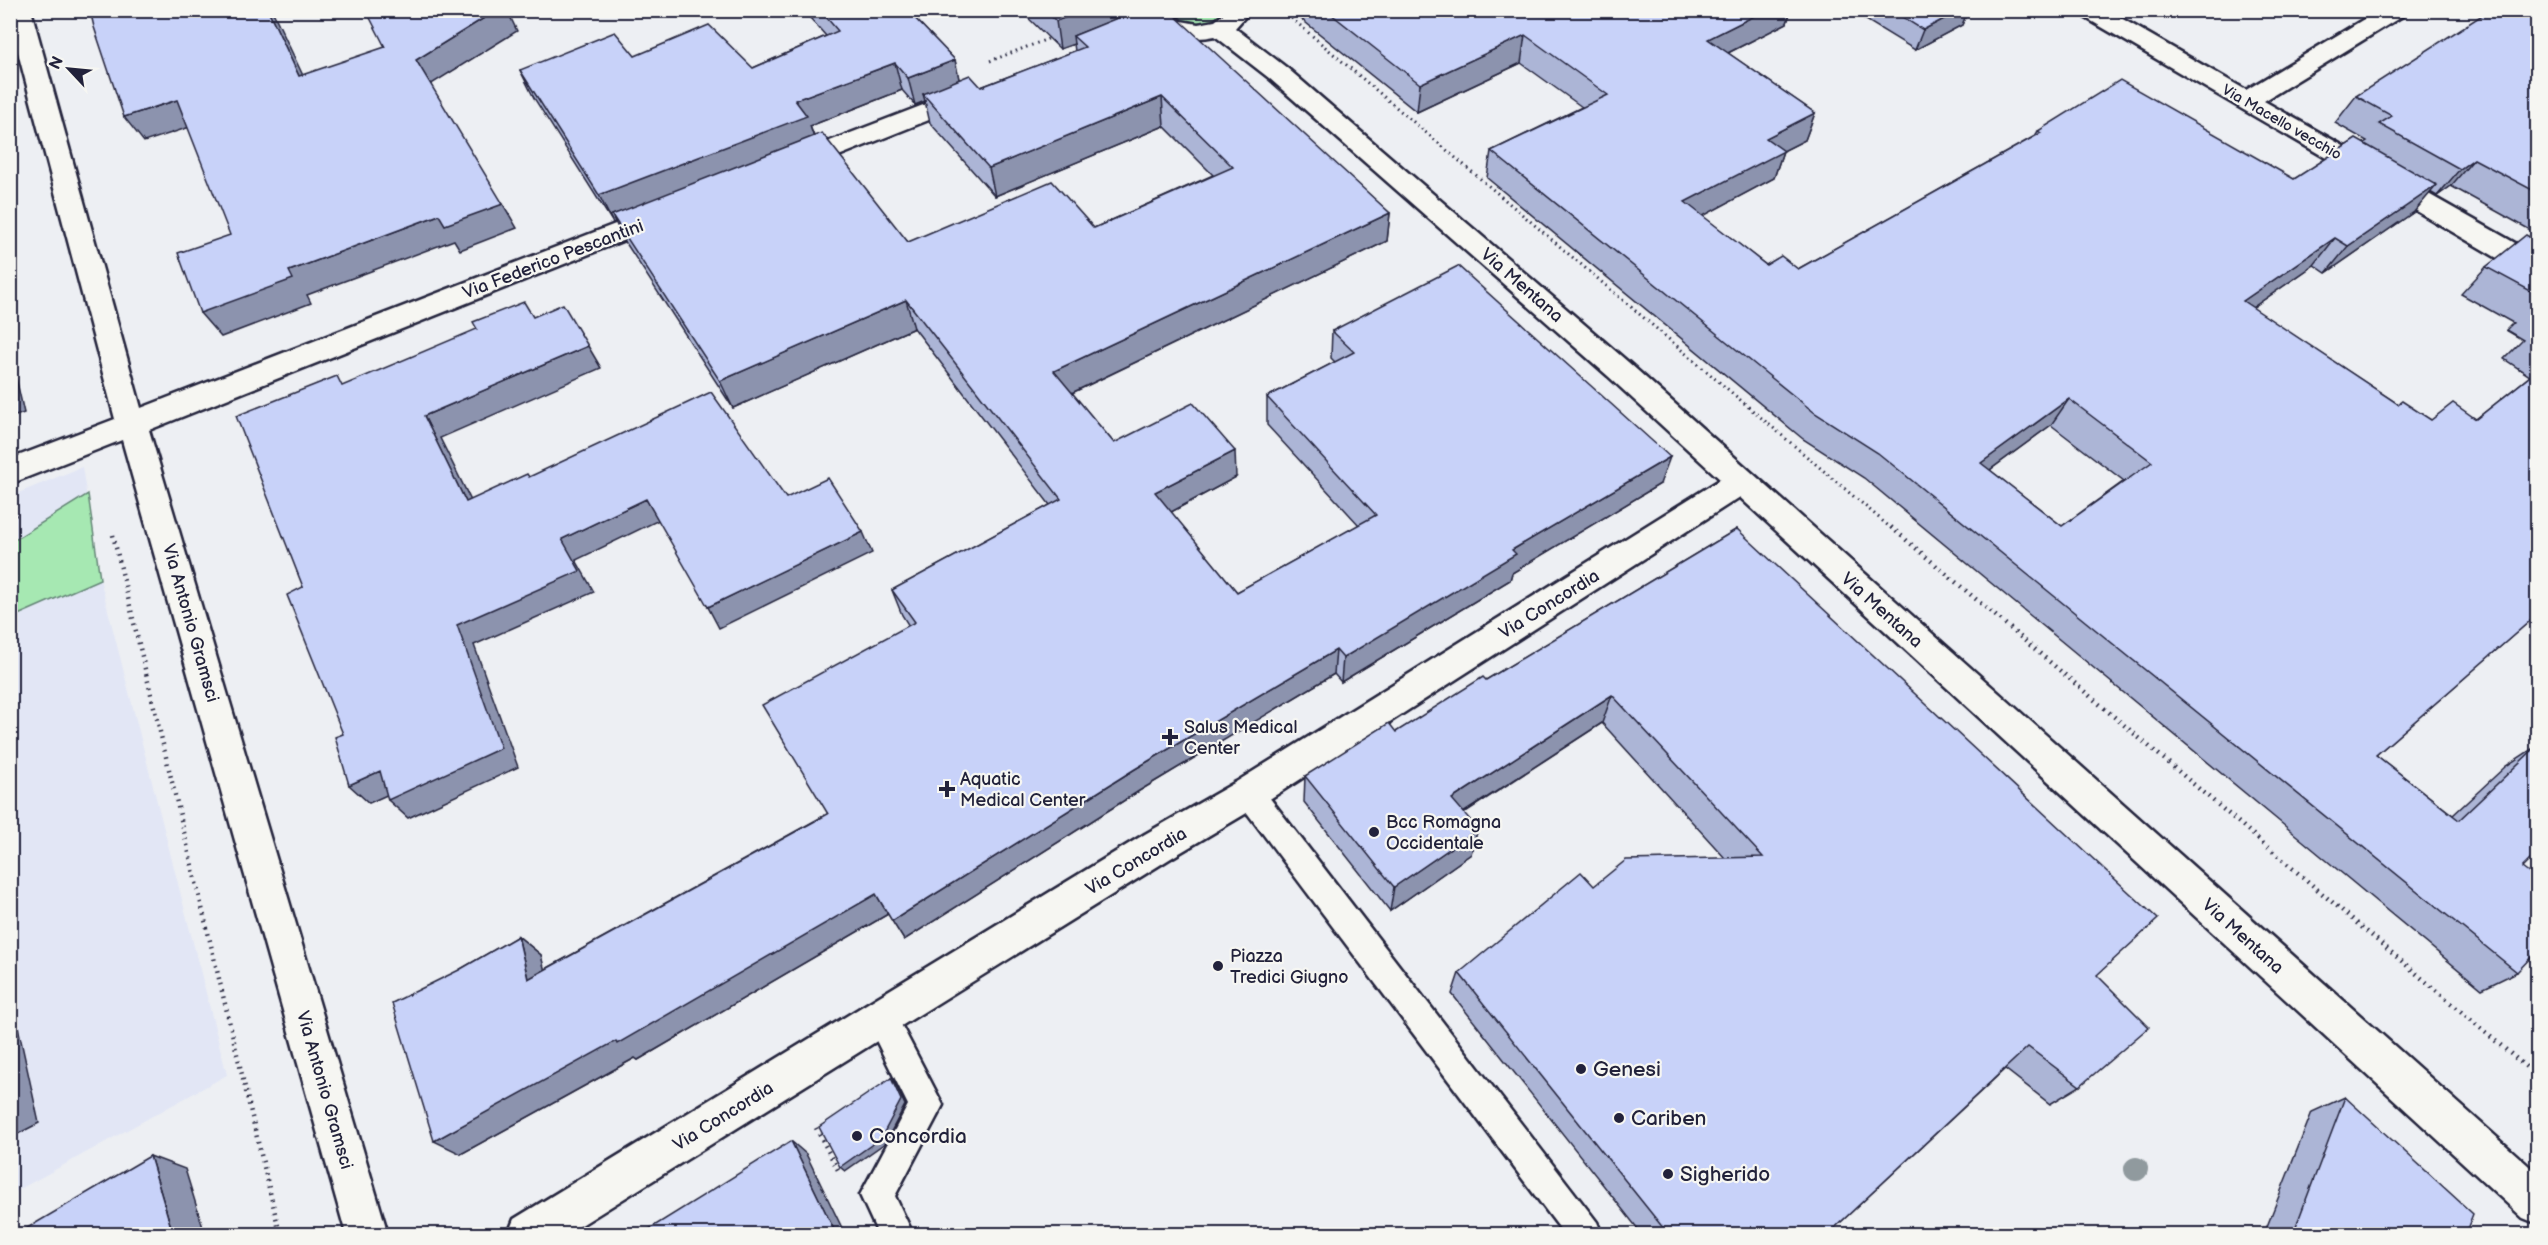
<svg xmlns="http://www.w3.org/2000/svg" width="2548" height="1245" font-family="'Balsamiq Sans',sans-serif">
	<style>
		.built { fill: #e2e6f5 }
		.green { fill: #a6e8b2; stroke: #648576; stroke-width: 1.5 }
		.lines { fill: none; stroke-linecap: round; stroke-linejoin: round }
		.lane-casing { stroke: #22223b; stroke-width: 5 }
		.street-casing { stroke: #22223b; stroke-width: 5 }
		.secondary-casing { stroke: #22223b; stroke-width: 5 }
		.path-far1 { stroke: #22223b; stroke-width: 3; stroke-dasharray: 1.5 4; stroke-linecap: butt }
		.path { stroke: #22223b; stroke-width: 4.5; stroke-dasharray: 1.5 5; stroke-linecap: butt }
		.lane { fill: #f6f6f2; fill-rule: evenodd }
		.street { fill: #f6f6f2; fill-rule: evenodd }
		.secondary { fill: #f6f6f2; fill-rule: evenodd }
		.tree { fill: #909a9e }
		.wall { fill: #acb5d6; stroke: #22223b; stroke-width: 1.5; fill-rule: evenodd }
		.shaded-wall { fill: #8c93ae; stroke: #22223b; stroke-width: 1.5 }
		.building { fill: #c8d2f9; stroke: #22223b; stroke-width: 1.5; fill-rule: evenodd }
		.poi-dot { fill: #22223b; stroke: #f6f6f2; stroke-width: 2 }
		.labels { text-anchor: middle; stroke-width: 4.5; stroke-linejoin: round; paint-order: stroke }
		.far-street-label { font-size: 15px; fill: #22223b; stroke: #f6f6f2 }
		.street-label { font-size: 18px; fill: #22223b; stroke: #f6f6f2 }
		.poi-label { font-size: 18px; fill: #22223b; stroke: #f6f6f2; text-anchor: start }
		.near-poi-label { font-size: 21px; fill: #22223b; stroke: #f6f6f2; text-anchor: start }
	</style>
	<rect width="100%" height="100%" fill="#edeff3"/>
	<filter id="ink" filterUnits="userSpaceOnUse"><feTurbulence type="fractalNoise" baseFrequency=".0167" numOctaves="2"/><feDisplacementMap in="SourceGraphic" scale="12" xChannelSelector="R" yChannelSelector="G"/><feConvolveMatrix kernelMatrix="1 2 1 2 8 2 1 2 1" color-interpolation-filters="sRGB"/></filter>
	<g filter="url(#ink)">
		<path class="built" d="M82,467L100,579L227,1075L11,1194V496Z"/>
		<g class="green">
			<path d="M1171,11H1224C1213,25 1181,28 1171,11Z"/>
			<path d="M88,494L100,579L11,618V542Z"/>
		</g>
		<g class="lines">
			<g class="lane-casing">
				<g id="lane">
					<path d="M1249,780L1259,784L1597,1222L1602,1234H1564L1239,802L1234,793L1239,784Z"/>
					<path d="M881,1002L892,1007L943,1105L895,1196L913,1234H878L860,1195L908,1105L865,1018L870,1007Z"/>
				</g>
			</g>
			<g class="street-casing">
				<g id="street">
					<path d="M10,10H31L141,408L654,209L663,206L672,209L676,215L672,221L149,430L388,1234H346L122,440L10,484V459L115,419L10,22Z"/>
					<path d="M2078,10H2107L2246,90L2379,10H2407L2404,15L2264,101L2538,256V278L2528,276L2081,15Z"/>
					<path d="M970,87L979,90L982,95L979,100L801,171L792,173L783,171L779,165L783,159Z"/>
					<path d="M1740,470L1751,474L1755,482L1751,490L1262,804L1171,858L567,1234H508L514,1219L1145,834L1236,782L1729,474Z"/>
				</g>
			</g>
			<g class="secondary-casing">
				<path id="secondary" d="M1145,10H1168L1181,21L1198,24L1215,21L1228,10H1251L1235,28L1287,68L1628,362L2538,1174V1224L2523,1218L1608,376L1269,78L1215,36C1187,42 1161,34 1145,10Z"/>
			</g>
			<g class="path-far1">
				<path d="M1283,11L1892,529"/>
				<path d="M990,61L1053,37"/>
				<path d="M10,517L19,514"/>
			</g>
			<g class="path">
				<path d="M1891,527L2538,1077"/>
				<path d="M113,535L280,1234"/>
				<path d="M816,1128L838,1170"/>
			</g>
			<use href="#lane" class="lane"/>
			<use href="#street" class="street"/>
			<use href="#secondary" class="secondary"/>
		</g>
		<circle class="tree" cx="2136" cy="1169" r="12"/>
		<g class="wall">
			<path d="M803,10H907L955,60L959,80L981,87L1075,51L1074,44L1060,49L1020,10H1162L1390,213L1387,241L1072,393L1114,443L1236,477L1171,512L1237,592L1359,525L1267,425V397L1335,362L1331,358L1332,331L1660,484L1512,573L1510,580L1341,682L1334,674L1139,791L904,940L888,914L638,1060L635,1058L461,1154L459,970L518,936L541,955L544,970L827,814L909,626L902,615L892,590L1050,505L914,328L733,408L626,243L615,222L613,223L534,98L520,70L635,56L753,68L826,36ZM902,90L915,105L925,101L930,123L995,196L1164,126L1213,175L1094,228L908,242L814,136L810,126Z"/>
			<path d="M1290,10H1791L1787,23L1728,53L1815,113L1805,140L1783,151L1774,178L1702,216L1766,265L1798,269L2035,136L2038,131L2294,179L2364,143L2367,141L2335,123L2356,96L2538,10V614L2376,755L2453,815L2506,766L2538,745L2522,868L2517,972L2482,989L1864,478L1803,439L1487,178L1491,151L1582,107L1521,63L1417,112ZM2451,186L2534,232L2529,237L2486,267L2461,294L2513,323L2506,330L2523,340L2504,359L2530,376L2476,419L2431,420L2398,404L2252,308L2314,265L2326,273L2414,212L2430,192L2437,196ZM2051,425L2124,481L2062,526L1990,470Z"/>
			<path d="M1864,10H1968L1962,25L1915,50L1861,17Z"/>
			<path d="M1737,529L2097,975L2080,1086L2050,1104L2005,1069L1828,1234H1642L1452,994L1459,973L1594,886L1725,858L1602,723L1464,813L1471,854L1390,911L1304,802L1305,776L1396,732L1486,680Z"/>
			<path d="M2345,1097L2465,1234H2264L2312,1112Z"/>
		</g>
		<g class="shaded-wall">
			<path d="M268,10H272L315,101L299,76Z"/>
			<path d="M497,10H507L517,31L430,85L416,60Z"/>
			<path d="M1084,10H1139L1073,36L1074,44L1060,49L1056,21Z"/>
			<path d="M1766,10H1791L1787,23L1700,67L1708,39Z"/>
			<path d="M1961,10H1968L1962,25L1915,50L1923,30Z"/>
			<path d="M1525,35L1521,63L1417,112L1420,84Z"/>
			<path d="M955,60L961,88L923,94L925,101L915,105L908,78Z"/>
			<path d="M895,63L902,90L810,126L816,144L612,215L615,222L613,223L599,195L795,100Z"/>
			<path d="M1162,97L1164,126L995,196L989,168Z"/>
			<path d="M177,100L196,125L144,142L124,117Z"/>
			<path d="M1815,113L1805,140L1783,151L1774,178L1677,230L1685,202L1766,138Z"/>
			<path d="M2474,159L2451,186L2437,196L2460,169Z"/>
			<path d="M2437,185L2414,212L2326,273L2348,246Z"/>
			<path d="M503,204L517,228L460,250L454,240L307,295L311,303L221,337L200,313L289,271L439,215Z"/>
			<path d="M1390,213L1387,241L1059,399L1054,371Z"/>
			<path d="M2335,238L2314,265L2223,328L2243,301Z"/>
			<path d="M906,300L914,328L733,408L720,381Z"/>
			<path d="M588,346L601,368L440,438L482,523L466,502L424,416Z"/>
			<path d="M10,351L24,413L10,418Z"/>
			<path d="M2069,399L2051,425L1965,488L1981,463Z"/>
			<path d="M1235,451L1236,477L1158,519L1155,492Z"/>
			<path d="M1670,457L1660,484L1512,573L1510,580L1341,682L1343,658L1512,550Z"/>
			<path d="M646,499L659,520L576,560L594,592L474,645L518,767L408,818L388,800L457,625L562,539Z"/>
			<path d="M863,532L872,553L719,628L708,607Z"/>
			<path d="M1336,650L1334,674L1139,791L904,940L892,921L1135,769Z"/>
			<path d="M1612,695L1602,723L1446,824L1452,799Z"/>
			<path d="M380,771L400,789L369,803L349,785Z"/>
			<path d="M1478,829L1471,854L1390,911L1394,887Z"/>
			<path d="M876,894L888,914L638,1060L635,1058L461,1154L434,1141Z"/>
			<path d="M518,936L541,955L551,997L528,979Z"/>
			<path d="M10,990L39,1123L10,1138Z"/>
			<path d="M891,1078L895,1084L905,1105L885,1143L845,1171L840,1167Z"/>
			<path d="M791,1141L806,1154L845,1234H836Z"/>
			<path d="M150,1156L185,1169L205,1234H173Z"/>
		</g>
		<g class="building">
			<path d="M90,10H268L299,76L385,47L366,10H497L416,60L503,204L445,225L439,215L289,271L293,279L200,313L178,253L230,235L177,100L124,117L94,27Z"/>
			<path d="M820,10H907L955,60L908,78L895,63L795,100L807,116L599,195L520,70L615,32L635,56L709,25L753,68L838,31Z"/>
			<path d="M1045,10H1084L1056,21Z"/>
			<path d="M1137,10H1162L1168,16L1173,14L1390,213L1054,371L1114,443L1193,403L1235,451L1155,492L1237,592L1376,515L1267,397L1354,352L1332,331L1458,266L1670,457L1512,550L1516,554L1343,658L1336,650L1135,769L892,921L876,894L617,1044L616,1041L434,1141L392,1003L459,970L518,936L528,979L828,814L762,705L915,622L892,590L1061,499L906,300L720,381L612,215L822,133L908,242L1052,181L1094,228L1233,167L1162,97L989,168L923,94L970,75L981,87L1085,47L1073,36Z"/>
			<path d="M1326,10H1766L1708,39L1815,113L1766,138L1784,151L1685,202L1766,265L1781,256L1798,269L2041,133L2038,131L2120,80L2294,179L2356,139L2437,185L2348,246L2335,238L2243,301L2398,404L2402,401L2431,420L2453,403L2476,419L2538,370V614L2376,755L2459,820L2538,745V852L2522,868L2538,880V950L2517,972L1878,453L1815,413L1491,151L1608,95L1525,35L1420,84ZM2069,399L2152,462L2062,526L1981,463Z"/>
			<path d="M1891,10H1961L1923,30Z"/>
			<path d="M2490,10H2538V193L2474,159L2460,169L2379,124L2392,116L2356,96Z"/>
			<path d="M2526,235L2538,242V295L2486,267Z"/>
			<path d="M2538,298V306L2532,303Z"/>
			<path d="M524,302L533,317L563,304L588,346L424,416L466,502L527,474L529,477L711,392L786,498L828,478L863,532L708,607L646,499L562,539L580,571L457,625L501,748L388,800L380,771L349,785L335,737L343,734L287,595L303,587L236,416L337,376L342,386L477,329L473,322Z"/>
			<path d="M2538,326V337L2531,332Z"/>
			<path d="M1737,529L2158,919L2097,975L2149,1027L2080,1086L2028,1047L1828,1234H1668L1459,973L1581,872L1594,886L1626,860L1763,857L1612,695L1452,799L1478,829L1394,887L1305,776L1389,723L1396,732L1483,677L1486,680Z"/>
			<path d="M891,1078L901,1100L881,1138L840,1167L819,1127Z"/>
			<path d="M2345,1097L2473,1214L2465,1234H2293Z"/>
			<path d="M791,1141L836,1234H641Z"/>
			<path d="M150,1156L173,1234H17Z"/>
		</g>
	</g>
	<g class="poi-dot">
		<path d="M1167 728h6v6h6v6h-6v6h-6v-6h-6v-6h6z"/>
		<path d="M944 780h6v6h6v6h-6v6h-6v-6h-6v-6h6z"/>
		<circle cx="1374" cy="832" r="6"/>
		<circle cx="1218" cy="966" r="6"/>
		<circle cx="1581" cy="1069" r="6"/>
		<circle cx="1619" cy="1118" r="6"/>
		<circle cx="857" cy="1136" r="6"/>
		<circle cx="1668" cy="1174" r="6"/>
	</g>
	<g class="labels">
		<g class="far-street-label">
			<text transform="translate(2282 122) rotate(30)" y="5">Via Macello vecchio</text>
		</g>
		<g class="street-label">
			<text transform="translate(553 259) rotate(-21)" y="6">Via Federico Pescantini</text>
			<text transform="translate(1522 285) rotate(41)" y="6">Via Mentana</text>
			<text transform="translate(1549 604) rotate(-32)" y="6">Via Concordia</text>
			<text transform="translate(1882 610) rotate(42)" y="6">Via Mentana</text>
			<text transform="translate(191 623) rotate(74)" y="6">Via Antonio Gramsci</text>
			<text transform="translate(1136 861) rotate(-31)" y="6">Via Concordia</text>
			<text transform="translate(2243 936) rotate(42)" y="6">Via Mentana</text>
			<text transform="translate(325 1090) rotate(74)" y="6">Via Antonio Gramsci</text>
			<text transform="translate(723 1116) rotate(-32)" y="6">Via Concordia</text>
		</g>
		<g class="poi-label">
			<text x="1184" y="733">Salus Medical<tspan x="1184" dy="21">Center</tspan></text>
			<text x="960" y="785">Aquatic<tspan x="960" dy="21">Medical Center</tspan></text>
			<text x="1386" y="828">Bcc Romagna<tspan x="1386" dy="21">Occidentale</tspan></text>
			<text x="1230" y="962">Piazza<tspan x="1230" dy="21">Tredici Giugno</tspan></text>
		</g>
		<g class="near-poi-label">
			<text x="1593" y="1076">Genesi</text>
			<text x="1631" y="1125">Cariben</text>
			<text x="869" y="1143">Concordia</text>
			<text x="1680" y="1181">Sigherido</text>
		</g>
	</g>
	<rect width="2548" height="1245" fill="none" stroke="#f6f6f2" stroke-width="36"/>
	<rect x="18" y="18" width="2512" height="1209" fill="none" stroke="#22223b" stroke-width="2" filter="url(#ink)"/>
	<g transform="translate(69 69) rotate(296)" stroke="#f6f6f2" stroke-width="4.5" paint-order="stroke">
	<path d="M0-4.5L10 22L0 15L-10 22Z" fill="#22223b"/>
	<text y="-9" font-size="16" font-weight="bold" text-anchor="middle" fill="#22223b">N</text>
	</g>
</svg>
